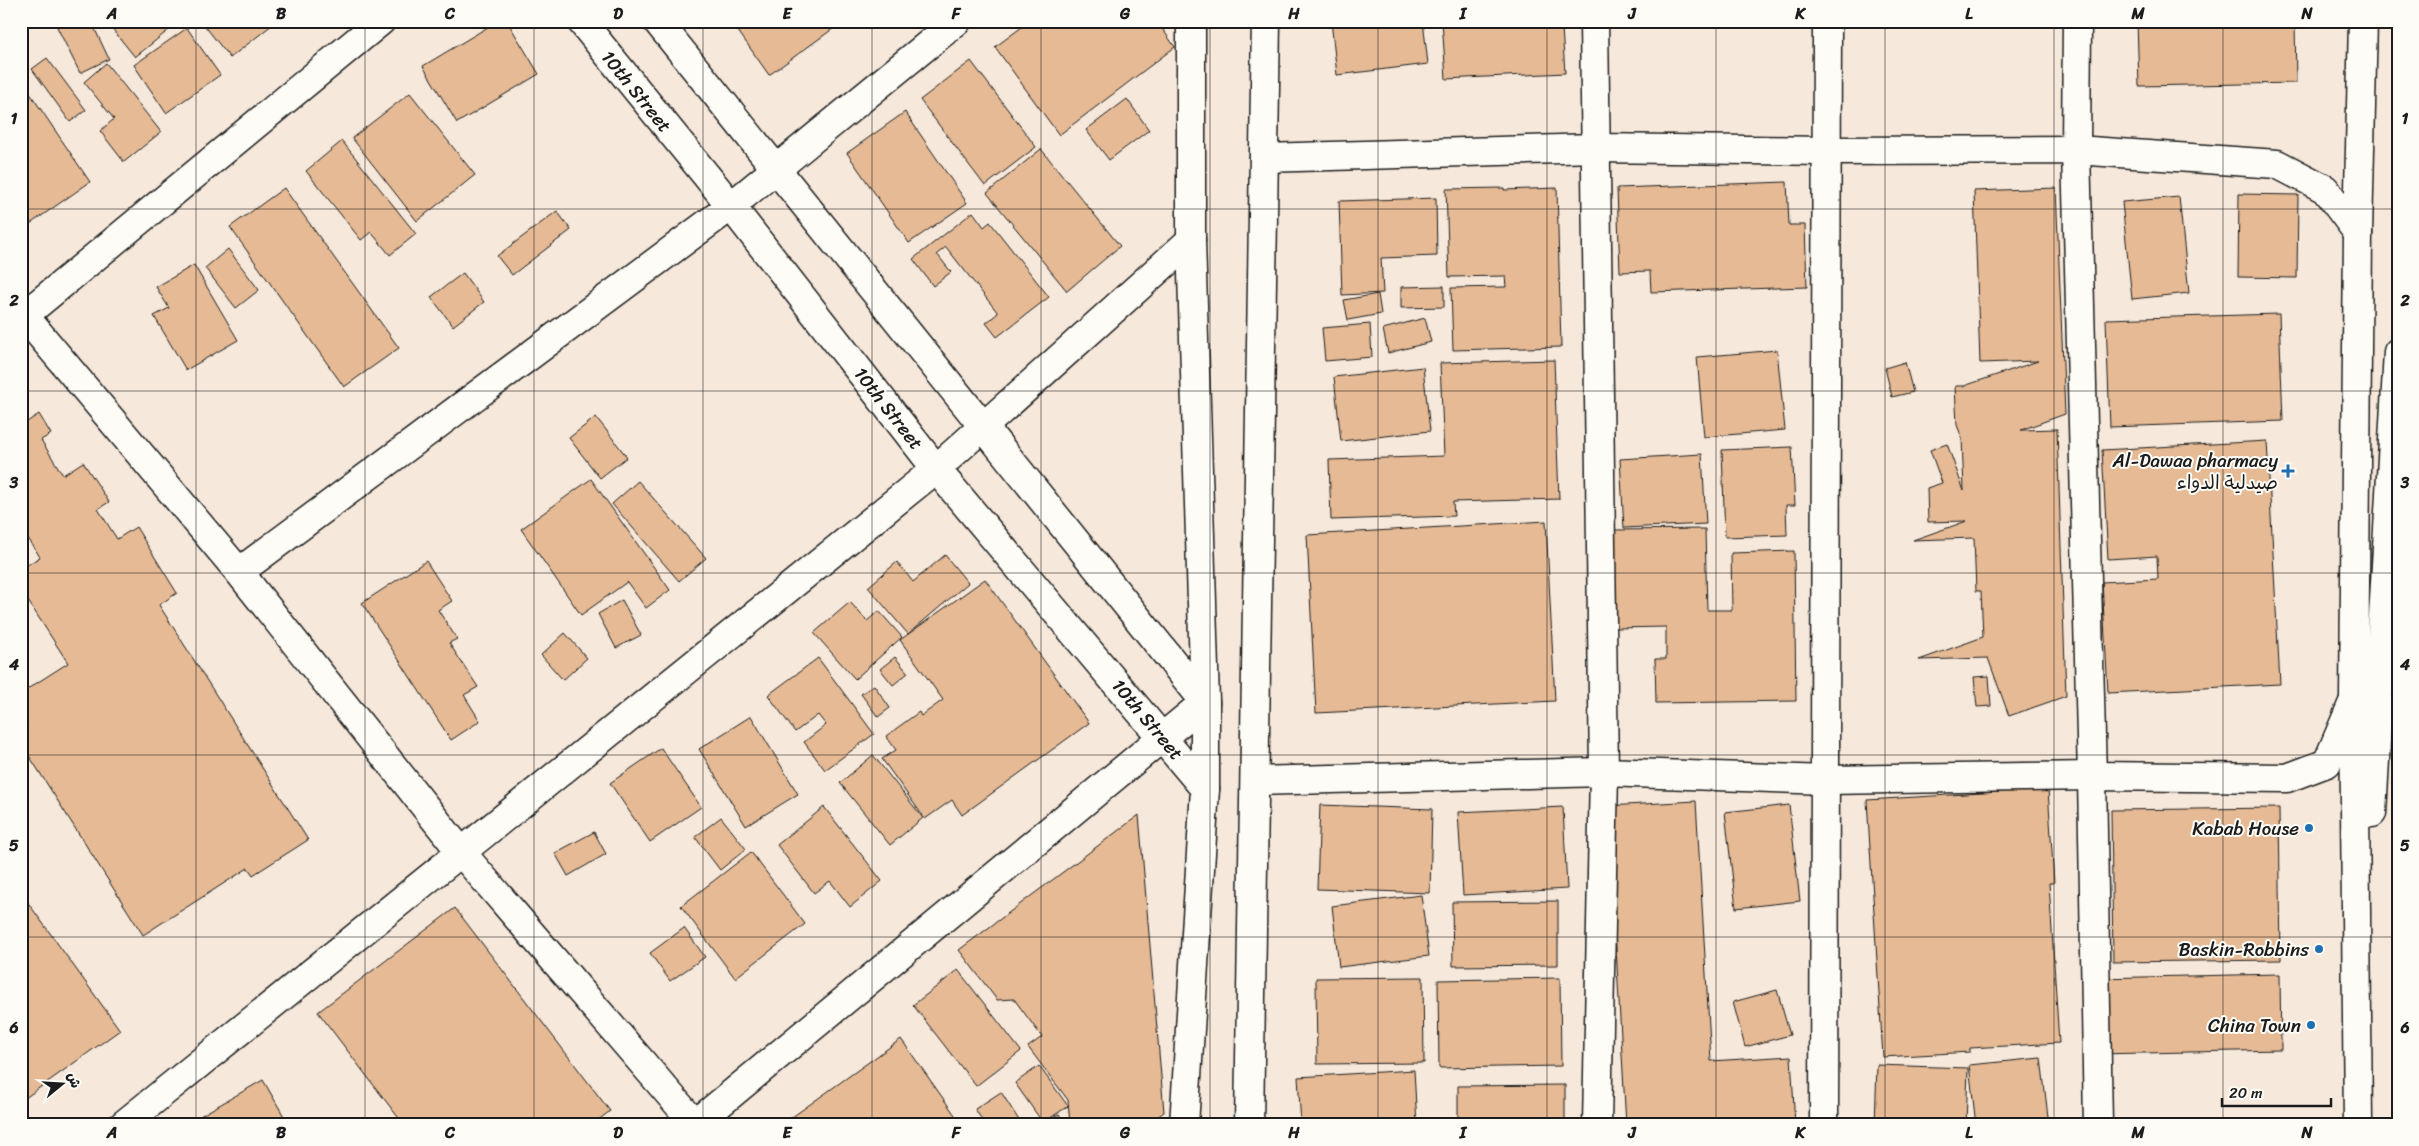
<svg xmlns="http://www.w3.org/2000/svg" width="2419" height="1146" font-family="Sriracha,'Playpen Sans Arabic',sans-serif">
	<style>
		.building { fill: #e5ba95; stroke: #1c1c1c }
		.lines { fill: none; stroke-linecap: round; stroke-linejoin: round }
		.minor-casing { stroke: #1c1c1c; stroke-width: 31 }
		.tertiary-casing { stroke: #1c1c1c; stroke-width: 31 }
		.primary-casing { stroke: #1c1c1c; stroke-width: 31 }
		.minor { stroke: #fdfcf7; stroke-width: 28 }
		.tertiary { stroke: #fdfcf7; stroke-width: 28 }
		.primary { stroke: #fdfcf7; stroke-width: 28 }
		.grid { fill: none; stroke: #1c1c1c; stroke-width: 1; stroke-opacity: 0.55 }
		.poi-dot { fill: #1f6fb2; stroke: #fdfcf7; stroke-width: 2 }
		.labels { text-anchor: middle; stroke-width: 4; stroke-linejoin: round; paint-order: stroke }
		.street-label { font-size: 19px; fill: #1c1c1c; stroke: #fdfcf7 }
		.poi-label { font-size: 19px; fill: #1c1c1c; stroke: #fdfcf7; text-anchor: end }
		.neatline { fill: none; stroke: #1c1c1c; stroke-width: 2 }
		.grid-label { font-size: 16px; text-anchor: middle; font-weight: bold; fill: #1c1c1c }
	</style>
	<rect width="100%" height="100%" fill="#f6e8da"/>
	<filter id="ink" filterUnits="userSpaceOnUse"><feTurbulence type="fractalNoise" baseFrequency=".02" numOctaves="2"/><feDisplacementMap in="SourceGraphic" scale="10" xChannelSelector="R" yChannelSelector="G"/><feConvolveMatrix kernelMatrix="1 2 1 2 8 2 1 2 1" color-interpolation-filters="sRGB"/></filter>
	<g filter="url(#ink)">
		<g class="building">
			<path d="M68,21H91L109,59L80,73L57,27Z"/>
			<path d="M106,21H180L135,57Z"/>
			<path d="M201,21H277L230,58Z"/>
			<path d="M498,21H507L539,74L457,123L423,66Z"/>
			<path d="M731,21H840L841,23L769,75Z"/>
			<path d="M1030,21H1157L1175,47L1059,135L995,47Z"/>
			<path d="M1331,21H1423L1428,64L1337,75Z"/>
			<path d="M1442,21H1547V28H1562L1565,73L1446,79Z"/>
			<path d="M2137,21H2295L2296,83L2139,86Z"/>
			<path d="M187,28L220,75L166,113L134,65Z"/>
			<path d="M47,58L86,110L70,122L32,69Z"/>
			<path d="M971,61L1036,147L985,186L920,100Z"/>
			<path d="M106,63L161,132L124,162L100,131L114,119L84,82Z"/>
			<path d="M21,80L90,182L30,224L21,211Z"/>
			<path d="M410,93L475,175L417,221L352,138Z"/>
			<path d="M1127,99L1149,130L1109,160L1086,130Z"/>
			<path d="M905,112L967,203L909,243L847,153Z"/>
			<path d="M342,141L416,234L390,255L371,232L361,240L306,171Z"/>
			<path d="M1041,149L1120,246L1067,291L987,193Z"/>
			<path d="M1787,182L1789,225H1805L1807,287L1651,292L1650,271L1620,272L1617,188Z"/>
			<path d="M284,188L399,348L344,387L230,227Z"/>
			<path d="M1504,188V190L1557,188L1561,347L1453,350L1451,288L1506,287L1505,276L1449,277L1446,189Z"/>
			<path d="M2056,188L2065,414L2021,430L2057,429L2066,696L2009,716L1988,658L1919,660L1983,637L1981,591H1976L1974,538L1913,540L1967,521L1928,522L1927,488L1942,483L1930,450L1947,444L1964,491L1962,438L1957,425L1955,386H1964L2038,361L1980,363L1974,191Z"/>
			<path d="M2239,194L2298,195L2297,278L2238,277Z"/>
			<path d="M2179,197L2189,293L2132,299L2122,202Z"/>
			<path d="M1436,198L1437,256L1381,258L1383,293L1342,295L1339,201Z"/>
			<path d="M557,211L571,230L512,275L497,256Z"/>
			<path d="M973,212L984,227L990,222L1049,297L997,337L986,323L998,313L946,247L937,254L951,272L933,286L913,259Z"/>
			<path d="M228,249L259,290L236,308L205,268Z"/>
			<path d="M194,265L238,340L186,370L154,316L169,308L156,287Z"/>
			<path d="M463,273L484,302L453,326L431,297Z"/>
			<path d="M1444,286V307L1401,308V287Z"/>
			<path d="M1378,294L1381,314L1348,320L1344,300Z"/>
			<path d="M2279,314L2283,421L2110,427L2106,319Z"/>
			<path d="M1425,318L1431,342L1388,353L1383,329Z"/>
			<path d="M1370,324L1372,357L1325,361L1322,328Z"/>
			<path d="M1777,350L1785,430L1704,437L1697,357Z"/>
			<path d="M1554,360L1559,499L1453,502L1454,516L1331,520L1329,460L1444,456L1440,363Z"/>
			<path d="M1905,362L1913,392L1892,397L1885,368Z"/>
			<path d="M1423,367L1430,431L1341,441L1334,377Z"/>
			<path d="M39,414L51,434L41,440L63,475L83,462L109,502L98,509L117,539L136,527L177,593L159,605L308,840L253,875L248,868L143,935L21,743V728L27,724L21,715V693L68,663L21,590V569L40,557L21,527V502L27,499L21,491V426Z"/>
			<path d="M596,417L627,457L600,478L569,438Z"/>
			<path d="M2267,441L2280,684L2108,693L2102,582L2158,579L2157,556L2108,559L2102,450Z"/>
			<path d="M1792,447L1795,505H1786L1787,535L1725,537L1722,450Z"/>
			<path d="M1702,454L1706,524L1624,528L1620,459Z"/>
			<path d="M591,479L670,590L646,608L627,582L581,615L521,529Z"/>
			<path d="M638,481L706,558L679,581L612,504Z"/>
			<path d="M1546,521L1555,701L1316,713L1307,535Z"/>
			<path d="M1705,529L1707,610H1732L1731,553L1794,551L1796,701L1656,703L1655,659H1666V627L1616,628L1614,530Z"/>
			<path d="M945,555L968,583L908,634L868,587L897,562L913,582Z"/>
			<path d="M426,561L452,601L438,610L457,639L449,643L478,687L464,695L480,721L451,740L362,603Z"/>
			<path d="M985,579L1089,723L962,815L952,800L925,819L882,759L896,750L886,736L919,712L921,716L943,700L900,640Z"/>
			<path d="M622,600L641,635L616,648L598,614Z"/>
			<path d="M850,602L867,621L879,611L902,637L855,679L814,633Z"/>
			<path d="M565,633L587,658L563,680L541,655Z"/>
			<path d="M895,657L908,673L893,685L880,669Z"/>
			<path d="M818,658L874,734L825,770L804,742L826,725L818,715L795,732L768,695Z"/>
			<path d="M1989,676L1991,706L1977,707L1974,677Z"/>
			<path d="M874,685L890,708L878,717L861,694Z"/>
			<path d="M751,716L798,794L746,826L699,749Z"/>
			<path d="M661,748L701,807L650,842L610,783Z"/>
			<path d="M873,755L923,818L890,845L840,783Z"/>
			<path d="M2048,789L2054,883H2049L2059,1043L1970,1048V1052L1883,1057L1867,800Z"/>
			<path d="M1696,801L1711,1061L1791,1056L1795,1125H1626L1608,806Z"/>
			<path d="M1320,805L1432,809L1430,893L1317,889Z"/>
			<path d="M1789,805L1800,901L1736,908L1725,812Z"/>
			<path d="M824,807L882,881L850,907L830,881L814,893L777,845Z"/>
			<path d="M1563,807L1567,889L1463,895L1458,812Z"/>
			<path d="M2279,808L2281,960L2113,962L2111,810Z"/>
			<path d="M1139,815L1164,1112L1147,1125H1070L1068,1100L1028,1047L1042,1037L1014,999L997,1000L959,950Z"/>
			<path d="M721,817L746,849L720,870L695,837Z"/>
			<path d="M594,832L606,854L568,876L555,853Z"/>
			<path d="M751,852L805,924L735,978L681,906Z"/>
			<path d="M21,893L120,1030L21,1101Z"/>
			<path d="M1421,895L1429,956L1339,967L1332,906Z"/>
			<path d="M1558,901V965L1453,966L1452,902Z"/>
			<path d="M455,908L610,1111L592,1125H404L318,1012Z"/>
			<path d="M684,928L705,957L670,981L650,953Z"/>
			<path d="M958,970L1021,1051L976,1086L913,1005Z"/>
			<path d="M2280,974L2281,1050L2098,1054L2096,978Z"/>
			<path d="M1423,977L1424,1063L1317,1064L1316,978Z"/>
			<path d="M1560,978L1561,1066L1439,1068L1438,980Z"/>
			<path d="M1777,990L1790,1035L1745,1047L1733,1002Z"/>
			<path d="M901,1039L962,1125H781Z"/>
			<path d="M2041,1058L2049,1125H1976L1969,1065Z"/>
			<path d="M1877,1065L1968,1068L1966,1125H1875Z"/>
			<path d="M1039,1066L1068,1106L1043,1123L1015,1083Z"/>
			<path d="M1414,1070L1417,1125H1301L1298,1077Z"/>
			<path d="M263,1080L289,1125H205L200,1116Z"/>
			<path d="M1565,1085V1125H1458V1086Z"/>
			<path d="M1001,1092L1022,1125H985L975,1109Z"/>
			<path d="M1059,1114L1066,1125H1042Z"/>
		</g>
		<g class="lines">
			<g class="minor-casing">
				<g id="minor">
					<path d="M581,21L731,206L936,469L1205,789"/>
					<path d="M657,21L1205,702L694,1125"/>
					<path d="M1594,21L1604,772L1597,1125"/>
					<path d="M2077,21L2076,150L2092,776L2098,1125"/>
					<path d="M1264,158L1595,148L1827,151L2076,150L2277,164L2325,189L2358,233"/>
					<path d="M21,312L239,572L461,852L696,1125"/>
					<path d="M21,318L381,21"/>
					<path d="M239,572L731,206L957,21"/>
					<path d="M1255,781L1604,772L1825,780L2092,776L2287,778L2327,763L2354,700"/>
					<path d="M123,1125L936,469L1191,240"/>
					<path d="M1824,1125L1827,21"/>
				</g>
			</g>
			<g class="tertiary-casing">
				<g id="tertiary">
					<path d="M1184,1125L1205,789V702L1191,240V21"/>
					<path d="M1249,1125L1266,21"/>
				</g>
			</g>
			<g class="primary-casing">
				<g id="primary">
					<path d="M2372,813L2398,352"/>
					<path d="M2358,1125L2354,700L2358,233L2363,21"/>
				</g>
			</g>
			<use href="#minor" class="minor"/>
			<use href="#tertiary" class="tertiary"/>
			<use href="#primary" class="primary"/>
		</g>
	</g>
	<path class="grid" d="M196,21V1125M365,21V1125M534,21V1125M703,21V1125M872,21V1125M1041,21V1125M1210,21V1125M1378,21V1125M1547,21V1125M1716,21V1125M1885,21V1125M2054,21V1125M2223,21V1125M21,209H2398M21,391H2398M21,573H2398M21,755H2398M21,937H2398"/>
	<g class="poi-dot">
		<path d="M2285.5 463.5h5v5h5v5h-5v5h-5v-5h-5v-5h5z"/>
		<circle cx="2309" cy="828" r="5"/>
		<circle cx="2319" cy="949" r="5"/>
		<circle cx="2311" cy="1025" r="5"/>
	</g>
	<g class="labels">
		<g class="street-label">
			<text transform="translate(637 91) rotate(51)" y="7">10th Street</text>
			<text transform="translate(889 408) rotate(52)" y="7">10th Street</text>
			<text transform="translate(1148 719) rotate(50)" y="7">10th Street</text>
		</g>
		<g class="poi-label">
			<text x="2278" y="467">Al-Dawaa pharmacy<tspan x="2278" dy="22">صيدلية الدواء</tspan></text>
			<text x="2299" y="835">Kabab House</text>
			<text x="2309" y="956">Baskin-Robbins</text>
			<text x="2301" y="1032">China Town</text>
		</g>
	</g>
	<rect width="2419" height="1146" fill="none" stroke="#fdfcf7" stroke-width="55"/>
	<g transform="translate(62 1084) rotate(72)" stroke="#fdfcf7" stroke-width="4" paint-order="stroke">
	<path d="M0-4L9 19L0 12L-9 19Z" fill="#1c1c1c"/>
	<text y="-8" font-size="14" font-weight="bold" text-anchor="middle" fill="#1c1c1c">ش</text>
	</g>
	<path d="M2222 1098v8h109v-8" fill="none" stroke="#1c1c1c" stroke-width="2.5"/>
	<text x="2229" y="1098" font-size="15" fill="#1c1c1c" stroke="#fdfcf7" stroke-width="4" paint-order="stroke">20 m</text>
	<rect x="28" y="28" width="2364" height="1090" class="neatline"/>
	<g class="grid-label">
		<text x="112" y="19">A</text>
		<text x="281" y="19">B</text>
		<text x="450" y="19">C</text>
		<text x="618" y="19">D</text>
		<text x="787" y="19">E</text>
		<text x="956" y="19">F</text>
		<text x="1125" y="19">G</text>
		<text x="1294" y="19">H</text>
		<text x="1463" y="19">I</text>
		<text x="1632" y="19">J</text>
		<text x="1800" y="19">K</text>
		<text x="1969" y="19">L</text>
		<text x="2138" y="19">M</text>
		<text x="2307" y="19">N</text>
		<text x="14" y="124">1</text>
		<text x="2405" y="124">1</text>
		<text x="14" y="306">2</text>
		<text x="2405" y="306">2</text>
		<text x="14" y="488">3</text>
		<text x="2405" y="488">3</text>
		<text x="14" y="670">4</text>
		<text x="2405" y="670">4</text>
		<text x="14" y="851">5</text>
		<text x="2405" y="851">5</text>
		<text x="14" y="1033">6</text>
		<text x="2405" y="1033">6</text>
		<text x="112" y="1138">A</text>
		<text x="281" y="1138">B</text>
		<text x="450" y="1138">C</text>
		<text x="618" y="1138">D</text>
		<text x="787" y="1138">E</text>
		<text x="956" y="1138">F</text>
		<text x="1125" y="1138">G</text>
		<text x="1294" y="1138">H</text>
		<text x="1463" y="1138">I</text>
		<text x="1632" y="1138">J</text>
		<text x="1800" y="1138">K</text>
		<text x="1969" y="1138">L</text>
		<text x="2138" y="1138">M</text>
		<text x="2307" y="1138">N</text>
	</g>
</svg>
